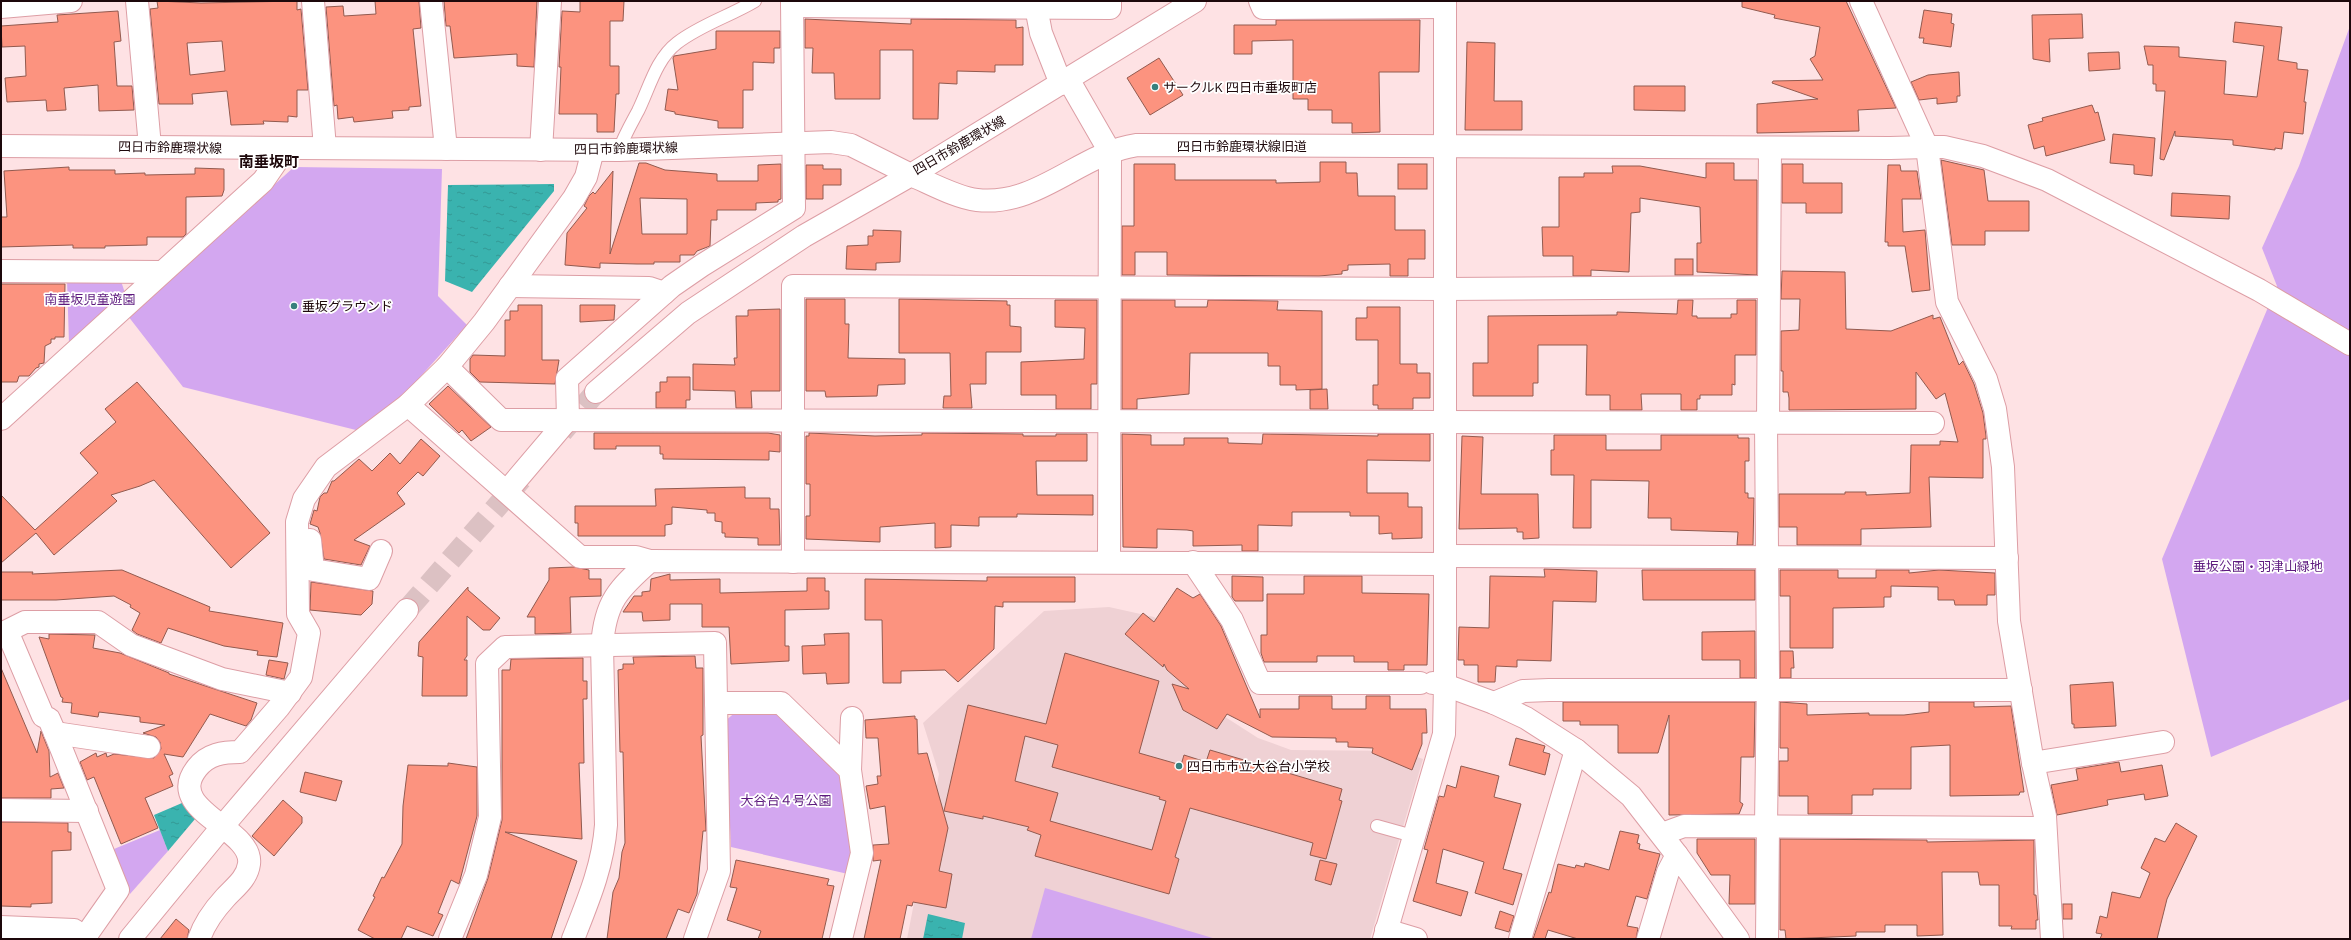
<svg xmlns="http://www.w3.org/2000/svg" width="2351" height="940" font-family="'IBM Plex Sans','Noto Sans JP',sans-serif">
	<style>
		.built { fill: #efd1d4 }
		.green { fill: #d3a7f0 }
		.water { fill: url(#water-ripples) }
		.building { fill: #fc937f; stroke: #925a4f; fill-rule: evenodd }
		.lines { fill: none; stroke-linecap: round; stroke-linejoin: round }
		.tertiary-tunnel { stroke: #dcc1c3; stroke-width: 22; stroke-dasharray: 22 11; stroke-linecap: butt }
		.service-casing { stroke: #dd9ea5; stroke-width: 14 }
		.minor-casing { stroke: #dd9ea5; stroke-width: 24 }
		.tertiary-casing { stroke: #dd9ea5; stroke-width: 24 }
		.primary-casing { stroke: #dd9ea5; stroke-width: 24 }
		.service { stroke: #fff; stroke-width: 12 }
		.minor { stroke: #fff; stroke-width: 22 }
		.tertiary { stroke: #fff; stroke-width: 22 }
		.primary { stroke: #fff; stroke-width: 22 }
		.poi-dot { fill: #37807d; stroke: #fff; stroke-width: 1.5 }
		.labels { text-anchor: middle; stroke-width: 3.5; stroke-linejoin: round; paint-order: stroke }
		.poi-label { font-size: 13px; fill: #1d080b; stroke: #fff; text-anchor: start }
		.street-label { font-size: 13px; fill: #1d080b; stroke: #fff }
		.park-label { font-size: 13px; fill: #5d1a7e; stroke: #fff }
		.quarter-label { font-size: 15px; font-weight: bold; fill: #1d080b; stroke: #fff }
	</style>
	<defs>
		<pattern id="water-ripples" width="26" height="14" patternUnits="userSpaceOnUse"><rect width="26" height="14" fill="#3ab3af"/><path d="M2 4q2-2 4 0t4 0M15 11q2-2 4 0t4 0" fill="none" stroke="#339895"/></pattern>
	</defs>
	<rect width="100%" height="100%" fill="#fee2e4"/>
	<path class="built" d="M1109,607L1154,617L1175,634L1219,713L1258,738L1291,750L1400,751L1423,759L1370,939H907L939,774L923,723L1044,611Z"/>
	<g class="green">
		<path d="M2350,26V699L2211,757L2162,559L2277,286L2262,248L2299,166Z"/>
		<path d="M294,167L442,169L438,296L467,325L402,397L356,430L183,387L128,316Z"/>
		<path d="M120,278L125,293L69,344L67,279Z"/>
		<path d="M778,710L843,775L854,853L848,874L731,847L725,721L737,711Z"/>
		<path d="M160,830L168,851L130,894L114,849Z"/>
		<path d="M1045,888L1216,939H1031Z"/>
	</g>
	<g class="water">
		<path d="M554,184V191L472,292L445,281L448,185Z"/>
		<path d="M182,803L195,819L168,851L154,815Z"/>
		<path d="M928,914L965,923L962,939H923Z"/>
	</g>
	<g class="building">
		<path d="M157,1L201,3L297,1V10L301,9L308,90H297V117L288,116V122L263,121L264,124L231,125L227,91L192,94L193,104H159L150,9L158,8ZM222,41L225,71L190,75L187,43Z"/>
		<path d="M375,1H419L421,28L413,29L421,106L409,107V110L392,111L393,118L354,122L353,117L338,119L337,105L334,106L326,7L343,6L344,16L376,14Z"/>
		<path d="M444,1H537L534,67L517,66V54L454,58L450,26H446Z"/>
		<path d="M580,1H624L623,21H610V66H619V94H616L614,132H597V114H559L561,67H559L562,11L580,12Z"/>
		<path d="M1742,1H1846L1896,108L1858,110L1859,131L1757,133V104L1818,99L1772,83L1773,81L1823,80L1810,59L1815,56L1820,27L1774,18L1775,15L1742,7Z"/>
		<path d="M1924,10L1952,14L1951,23L1954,24L1951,47L1923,43L1924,38H1919Z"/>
		<path d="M118,11L121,41L114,42L117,86H132L134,110L99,111L98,85L64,88L66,110L47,111L46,100L7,102L5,78L26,76L25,46L2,47L1,26L58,22L57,15Z"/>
		<path d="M2082,14L2083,38L2049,39L2050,62L2033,59L2032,15Z"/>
		<path d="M805,19L911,24V19L1016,20V28L1023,27V65H995V72L957,71V84L939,83L938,119H913V50H880V99H835L834,73H812L813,48H805Z"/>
		<path d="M1276,20H1420L1419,72H1379L1380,132L1352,133V123H1332V110H1308V99H1293V40L1252,41V54H1234V25H1276Z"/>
		<path d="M2235,22L2282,27L2278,60L2297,63V69L2308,70L2304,102H2306L2303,134L2284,132L2282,149L2275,148V150L2233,145V140L2175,136V131L2164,160L2160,159L2165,91H2156V84H2153V65H2148L2144,46L2179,47V57L2226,61L2224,94L2257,97L2264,46L2233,42Z"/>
		<path d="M716,31H780V48H774V63L753,62V90H743V128H718V121L675,114V112L665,110L668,89L678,90L673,58L674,56L716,49Z"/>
		<path d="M1467,42L1495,43L1494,101H1522V130H1465Z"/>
		<path d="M2119,52L2120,69L2089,71L2088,53Z"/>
		<path d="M1159,58L1183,95L1150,115L1127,78Z"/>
		<path d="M1959,72L1960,96H1957V102L1937,104V98L1919,100L1911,82L1928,75Z"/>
		<path d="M1634,86H1685V111L1634,110Z"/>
		<path d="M2092,105L2095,113L2098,112L2105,140L2046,156L2044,146L2034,149L2028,125L2043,121L2042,118Z"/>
		<path d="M2113,134L2155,138L2152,176L2134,174V165L2110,163Z"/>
		<path d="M1941,160L1984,170L1988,201H2029V231H1985V245H1952Z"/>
		<path d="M1320,162H1346V173H1357L1358,196H1395V230H1425V259H1408V276H1390V264L1348,265V270L1342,271V274L1319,276L1167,275V252H1135V275H1122V226H1134V164H1175V180H1276V183L1320,182Z"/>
		<path d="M639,163H646L665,170L717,174V181H758V165L781,164V199L778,200V202L756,203V210H717V220H711L710,246L697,251L694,255H680V262H654V264H637L600,263V268L565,265L567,233L587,208L584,206L589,196L593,192L595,194L613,171L610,254ZM640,198L687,199V234H642Z"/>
		<path d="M1706,163H1734V180H1757V275L1697,272V243H1701L1700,207L1640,198V212L1631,213L1629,272L1591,270V276H1573V256H1543L1542,227H1559V177H1584V173H1613L1612,166H1640L1706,178Z"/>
		<rect x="1398" y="164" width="29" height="25"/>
		<path d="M1782,164H1803V183H1842V213H1806V203H1782Z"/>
		<path d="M806,165H823V169H841V185H823V199H806Z"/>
		<path d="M1888,165H1900L1901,171H1917L1921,199H1902L1903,232L1925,230L1930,290L1912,292L1905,246H1888V242H1885Z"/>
		<path d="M69,167V170H115V174L145,173V175L195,174V168L224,169V190L222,196L186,197V234L183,237H147V245L105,246V248H73V245L1,247V217H7L4,171Z"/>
		<path d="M2172,193L2230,196L2229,219L2171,216Z"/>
		<path d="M873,230L901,231L900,262L876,263V270L846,269L847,246L868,245V236H873Z"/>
		<rect x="1675" y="259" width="18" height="16"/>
		<path d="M1782,271L1845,272L1846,329L1891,331L1933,315V319L1940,317L1959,365L1963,361L1974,384L1983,413L1986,436V439H1983V478L1929,477L1931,527L1861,529V545H1797V527H1779V494H1845V492H1866V495L1910,493L1911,445H1940V441L1958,442L1945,393L1936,399L1916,372V409L1789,410V398L1788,392H1783V371H1781V331L1799,330L1800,299H1781Z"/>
		<path d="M1,284H65L64,337H55V339H51V343L45,346L44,363L39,364V367L36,368L29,376H19L17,382H1Z"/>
		<path d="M806,299H845V324H849L848,358L905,359V384L878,385L877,396L826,397L825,391H806Z"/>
		<path d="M899,299L1007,301V305H1010V326L1021,327V352H986V384H970L972,408H943L944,396H951L950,353H899Z"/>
		<path d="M1055,300H1097V384H1091V409H1056V395H1021V362L1084,359L1085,328L1055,327Z"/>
		<path d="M1122,300H1175V307H1207L1208,300L1278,301L1277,310L1322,311V389L1296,390V385H1280V366H1268V353H1190L1189,394L1137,399V409H1122Z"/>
		<path d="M1678,300H1693L1692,316H1697V318H1731V314H1737V300H1756V355H1735V385L1732,384V395H1700V399H1697V410H1681V394H1641L1642,410H1610V395H1586L1587,345H1538V383H1533V396H1473V363H1488V316L1617,315V312L1677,314Z"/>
		<path d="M518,305H542V360H559L555,384L480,382L470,372V359L473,355L505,356V320H510V311H518Z"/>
		<path d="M580,305H615L614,320L580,322Z"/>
		<path d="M1367,307H1400V364H1417V373H1430V398H1413V409H1378V405H1373V385H1378V340H1356V318H1367Z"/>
		<path d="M780,309V391H751L752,408H736L735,391L693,390V364L735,365L734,358H737L736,316H748V310Z"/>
		<path d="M667,377H690V400H686V408H656V392H660V382H667Z"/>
		<path d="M137,382L270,533L231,568L154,480L140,486L111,495L117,501L54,555L36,533L1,563V495L35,530L98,473L80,453L116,422L105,409Z"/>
		<path d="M448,386L491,427L471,441L462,430L459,433L429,404Z"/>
		<path d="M1327,389L1328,409H1310V390Z"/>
		<path d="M594,433H768L780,435V452L769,451V460L663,459V454H660V446H616V449H594Z"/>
		<path d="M809,433L875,436L922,435V433L1023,434V436H1056V434H1087V461H1036L1037,495H1093V515L1017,514V517H979V526L951,525V547L935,548V523L880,527V542L806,539V516H810V484H806V436H809Z"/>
		<path d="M1122,434L1151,435V445H1184V438H1228V443L1260,444H1262L1263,434L1378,436V434H1430V461L1367,460V493H1408V507H1422V538L1392,539V533L1379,534V516H1350V512H1292V526L1258,525V551H1242V545L1193,546V531L1187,530L1157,529V548L1123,547Z"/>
		<path d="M1554,435H1606V450H1661V435H1738V438H1749V461H1745V493H1748V498H1754L1753,545H1737L1738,532L1671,530V518H1648L1649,481L1591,480V528H1573L1574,475H1551V450H1554Z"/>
		<path d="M1462,436L1483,437L1481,494H1538L1539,538L1523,539V532H1517V528L1459,529Z"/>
		<path d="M421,439L440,456L423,476L418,472L397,493L405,504L354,540L370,546L361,565L324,559L320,533L318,527L310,524L314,510L317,511L320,497L324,493H327L332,481H334L359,459L372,471L390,453L400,464Z"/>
		<path d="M745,487V498H770V509H779L780,545H758V538L725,537V533H722V522L715,521V513H707V510L672,507V524L665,525V536H578V523H575V506H656L655,489Z"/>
		<path d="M574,567L589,570V579H601V596L570,597L571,633L535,634V617H527L549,580V568Z"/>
		<path d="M1544,569L1597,571L1596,602L1553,601L1551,661L1517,660V667L1496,666L1495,682H1478V665H1464V660H1458L1459,627L1489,628L1490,576L1545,577Z"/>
		<path d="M122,570L210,607L209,611L283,623L277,657L257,655L258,651L224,646L168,628L161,643L137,634L132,630L140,613L130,607L131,605L114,596L56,600H1V572H33L32,574Z"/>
		<path d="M1642,570H1755V600H1643Z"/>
		<path d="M1780,570H1838V578H1876V570H1909V573L1939,570L1995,573V595H1987V605H1955L1954,600H1938V587L1891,586V597H1884V607L1833,608V648H1790V596H1780Z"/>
		<path d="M670,574V580L720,579V593L807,591V578H825V591H829V609L785,610V646H789V661L731,664L729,627H702V604H670V620L643,621L642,612H623L634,596H642V592L650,591L651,579Z"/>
		<path d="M1232,576L1263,577V601H1235L1232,597Z"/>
		<path d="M1304,576H1362V593L1429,594L1427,665H1404V670H1388V662H1354V656H1317V662H1264L1261,653V635H1267V594H1304Z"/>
		<path d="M987,577H1075V602H1003V607L995,606L994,649L958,682L945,670L901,671V683H883L882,620H865V579L987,581Z"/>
		<path d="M311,582L373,591L372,604L361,615L310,610Z"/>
		<path d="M468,587V590L500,618L490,630H483L467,616V656L464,660H467V696H422L423,657L418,656L419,642Z"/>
		<path d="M1177,588L1193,598L1200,594L1221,626L1260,718V709H1299V696H1332V709H1366V696H1390V709H1426L1427,733H1422V744L1412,770L1372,753L1373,748L1348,747V742H1336V738L1272,737L1227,714L1217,729L1183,710L1172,684L1189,689L1167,670L1164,664L1163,667L1125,634L1143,613L1154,622Z"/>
		<path d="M1755,631V678H1740V660H1702V632Z"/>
		<path d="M849,633V683L827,684L826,673L803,674L802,646L825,645L824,634Z"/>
		<path d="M49,634L95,635L93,648L120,653L169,673V674L257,703L251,720L246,726L210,714L183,757L164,754L173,774L169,776L173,786L145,798L158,828L121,844L94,777L87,780L80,762L96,753L97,757L106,753L107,757L114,754L154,758L161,749L160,742L156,737L143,733L165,725L140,722V717L99,712L98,717L71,713L72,703L62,702L63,698L61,697L39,637L49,639Z"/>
		<path d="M1780,651H1793L1794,668H1791V678H1780Z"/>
		<path d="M1065,653L1159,681L1139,753L1181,765L1184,755L1206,762L1210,750L1342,789L1339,800L1342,801L1326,859L1310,855L1313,843L1190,808L1175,857L1179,859L1169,894L1035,856L1041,835L1027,830L1029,827L983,816V819L944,811L968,705L1046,724ZM1025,736L1058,745L1052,767L1160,797L1159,799L1166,801L1152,850L1050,821L1058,793L1015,781Z"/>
		<path d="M695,656L696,668H703V735L701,736L706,831H703L697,894L689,913L678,909L666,939H607L613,892L619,878L622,852L625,843L623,752H620L618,670L623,669V664H634L633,657Z"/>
		<path d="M583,658V681H587V699H583L584,763H579L582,839L505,832L577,861L551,939H466L488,878L502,820V670H510L511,659Z"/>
		<path d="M269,660L288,663L284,679L266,675Z"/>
		<path d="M1,668L37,753L41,731L49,751L50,777L58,773L64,788L51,789V798H1Z"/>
		<path d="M2113,682L2116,726L2074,728V724H2072L2070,685Z"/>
		<path d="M1563,702H1755L1754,757H1741L1740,802L1743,804L1739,814L1669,815V715L1658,753H1618V725H1580V721H1563Z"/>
		<path d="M1780,702L1807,704V715L1869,713V715H1904L1929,712V702H1974V707L2011,706L2024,792H2020L2019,795L1950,796V745L1911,747V789H1873V795H1852V814H1808V796H1779V761H1788V748H1780Z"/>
		<path d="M915,716V719H917L918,754L927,753L948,828L939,871L952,874L946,908L913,902L912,906L907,905L900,939H864L881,860L873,861V845L889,844L885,806L870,809L866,786L878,784L877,776H881L878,738H866L865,720Z"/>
		<path d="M1516,738L1545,746L1543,752L1550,754L1545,775L1509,765Z"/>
		<path d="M2119,762L2121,772L2162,765L2168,796L2145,800L2144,794L2107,800L2108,805L2057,815L2051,785L2078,780L2076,769Z"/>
		<path d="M448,763L477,767V816L459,884L451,880L438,913L443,915L433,936L407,926L401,939H375L358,930L375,897L373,896L382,877L384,878L402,844L403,806L408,765L448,766Z"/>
		<path d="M1461,766L1499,776L1494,797L1521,804L1503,869L1522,874L1513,905L1475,893L1484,862L1443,849L1436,883L1468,892L1461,916L1413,901L1428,850L1424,849L1439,796L1444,797L1447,785L1456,788Z"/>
		<path d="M305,772L342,781L336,801L300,792Z"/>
		<path d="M283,800L302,817V823L274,856L252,836Z"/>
		<path d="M1,822L68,823V832H71V850L52,851V903L31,904V907L1,906Z"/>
		<path d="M2176,823L2197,836L2167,899L2157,939H2100L2102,934L2096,933L2100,916L2107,918L2112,892L2140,898L2150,873L2141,868L2155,838L2165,842Z"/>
		<path d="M1620,831L1639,835L1637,843L1640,844L1639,849L1660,854L1647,899L1636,896L1627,926L1638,928L1636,939H1578L1548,930L1545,939H1533L1549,892L1551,893L1558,864L1575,868L1576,865L1584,867L1585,863L1609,870Z"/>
		<path d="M1697,839H1755V904H1729L1730,875H1711L1697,853Z"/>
		<path d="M1780,839L1927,840V842L2034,840V895H2036L2038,920H2036V929H2011L2012,926H1999V885H1980L1978,872H1942L1943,935L1917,936V925H1885V932H1856V936L1786,939L1785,930H1780Z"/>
		<path d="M736,860L829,879L827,885L834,886L822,939H758L761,931L727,920L737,888L730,887Z"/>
		<path d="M1320,860L1337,864L1331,885L1315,880Z"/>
		<rect x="2063" y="904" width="9" height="15"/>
		<path d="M1500,911L1514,916L1509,932L1495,928Z"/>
		<path d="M176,919L189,930L187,939H160Z"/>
	</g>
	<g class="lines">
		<g class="tertiary-tunnel">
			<path d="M562,432L596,392"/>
			<path d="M407,610L521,479"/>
		</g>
		<g class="service-casing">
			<g id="service">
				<path d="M619,150C624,136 631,124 638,111C649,89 656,59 677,43C700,25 730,16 755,1"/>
				<path d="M1377,826L1413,836"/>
			</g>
		</g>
		<g class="minor-casing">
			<g id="minor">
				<path d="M137,1L150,147"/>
				<path d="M313,1L325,148"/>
				<path d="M431,1L446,149"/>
				<path d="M1260,1L1263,8L1445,7"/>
				<path d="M1861,1L1927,147L1947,302L1986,379L1995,409L2003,467L2009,621L2033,763L2045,816L2052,939"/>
				<path d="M792,6L1110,8V1"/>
				<path d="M1,7L71,1"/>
				<path d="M1036,7L1041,33L1061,84"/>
				<path d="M1068,79L1110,152L1109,562"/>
				<path d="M1927,147H1944L1983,156L2047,180L2259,290L2350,344"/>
				<path d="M541,150L550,1"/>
				<path d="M1,271L162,272"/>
				<path d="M510,286L649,288L664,293"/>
				<path d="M447,367L501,420L1933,423"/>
				<path d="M408,405L580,557H636L650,561"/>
				<path d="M1,419L263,181L285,149"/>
				<path d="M1766,423L1768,677L1766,826"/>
				<path d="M1768,423L1770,148"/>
				<path d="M507,491L568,419L567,379L672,286L701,266L794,208L792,1"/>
				<path d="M310,540L313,570L369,579L381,551"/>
				<path d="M1445,556L2007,558"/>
				<path d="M793,562V286L1444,289L1768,287"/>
				<path d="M1193,562L1232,620L1260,683H1420"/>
				<path d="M716,703H781L850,770L862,853L841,939"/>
				<path d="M1494,703L1523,691L1549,690H2021"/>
				<path d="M55,733L149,747"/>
				<path d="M2033,763L2163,742"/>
				<path d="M850,770L852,718"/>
				<path d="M1,810L87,811"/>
				<path d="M1662,834L1684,826L2045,828"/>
				<path d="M1,927L74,930L87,939"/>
				<path d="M1386,930L1416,939"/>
				<path d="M85,937L118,890L55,733L49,719L43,716L7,631L25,622H98L131,645L222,679L290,693"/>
				<path d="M199,939C204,924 214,910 225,898C234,888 247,879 249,864C254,828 163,811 197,768C208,754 223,752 240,752L279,707L301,677L309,633L298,614L297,522L304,499L326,467L408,405L447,367L484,322L574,198L586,177L593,150"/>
				<path d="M450,939L476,875L490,817L487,664L505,647L715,643L719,871L695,939"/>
				<path d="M573,939C588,901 603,866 606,825L602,646C605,602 618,589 650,561L1445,564"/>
				<path d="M1384,939L1444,734L1445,685L1433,683"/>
				<path d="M1520,939L1576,750"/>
				<path d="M1648,939L1668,872L1677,855L1738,939"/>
				<path d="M1767,939L1768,826"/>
			</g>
		</g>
		<g class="tertiary-casing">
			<g id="tertiary">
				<path d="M1445,1V685L1494,703L1526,718L1576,750L1631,796L1677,855"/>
				<path d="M596,392L688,313L804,236L911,175C930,183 957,198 977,200C1038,207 1080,153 1137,145L1890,148L1927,147"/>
				<path d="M130,939L222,827L407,610"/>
			</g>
		</g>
		<g class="primary-casing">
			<path id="primary" d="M1,146L619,150L831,142L851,145L911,175L1195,1"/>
		</g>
		<use href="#service" class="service"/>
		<use href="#minor" class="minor"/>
		<use href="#tertiary" class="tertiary"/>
		<use href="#primary" class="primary"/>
	</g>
	<g class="poi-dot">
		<circle cx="1155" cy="87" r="4"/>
		<circle cx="294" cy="306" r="4"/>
		<circle cx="1179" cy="766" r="4"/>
	</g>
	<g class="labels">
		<g class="poi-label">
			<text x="1163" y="92">サークルK 四日市垂坂町店</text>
			<text x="302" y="311">垂坂グラウンド</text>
			<text x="1187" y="771">四日市市立大谷台小学校</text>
		</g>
		<g class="street-label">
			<text transform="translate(959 145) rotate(-30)" y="5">四日市鈴鹿環状線</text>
			<text x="1242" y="151">四日市鈴鹿環状線旧道</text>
			<text transform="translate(170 147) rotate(1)" y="5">四日市鈴鹿環状線</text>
			<text transform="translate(626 148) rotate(-1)" y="5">四日市鈴鹿環状線</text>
		</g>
		<g class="park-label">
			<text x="90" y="304">南垂坂児童遊園</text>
			<text x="2258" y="571">垂坂公園・羽津山緑地</text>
			<text x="786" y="805">大谷台４号公園</text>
		</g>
		<g class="quarter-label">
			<text x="269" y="167">南垂坂町</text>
		</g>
	</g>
	<rect width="2351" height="940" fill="none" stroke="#1d080b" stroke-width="4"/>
</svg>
